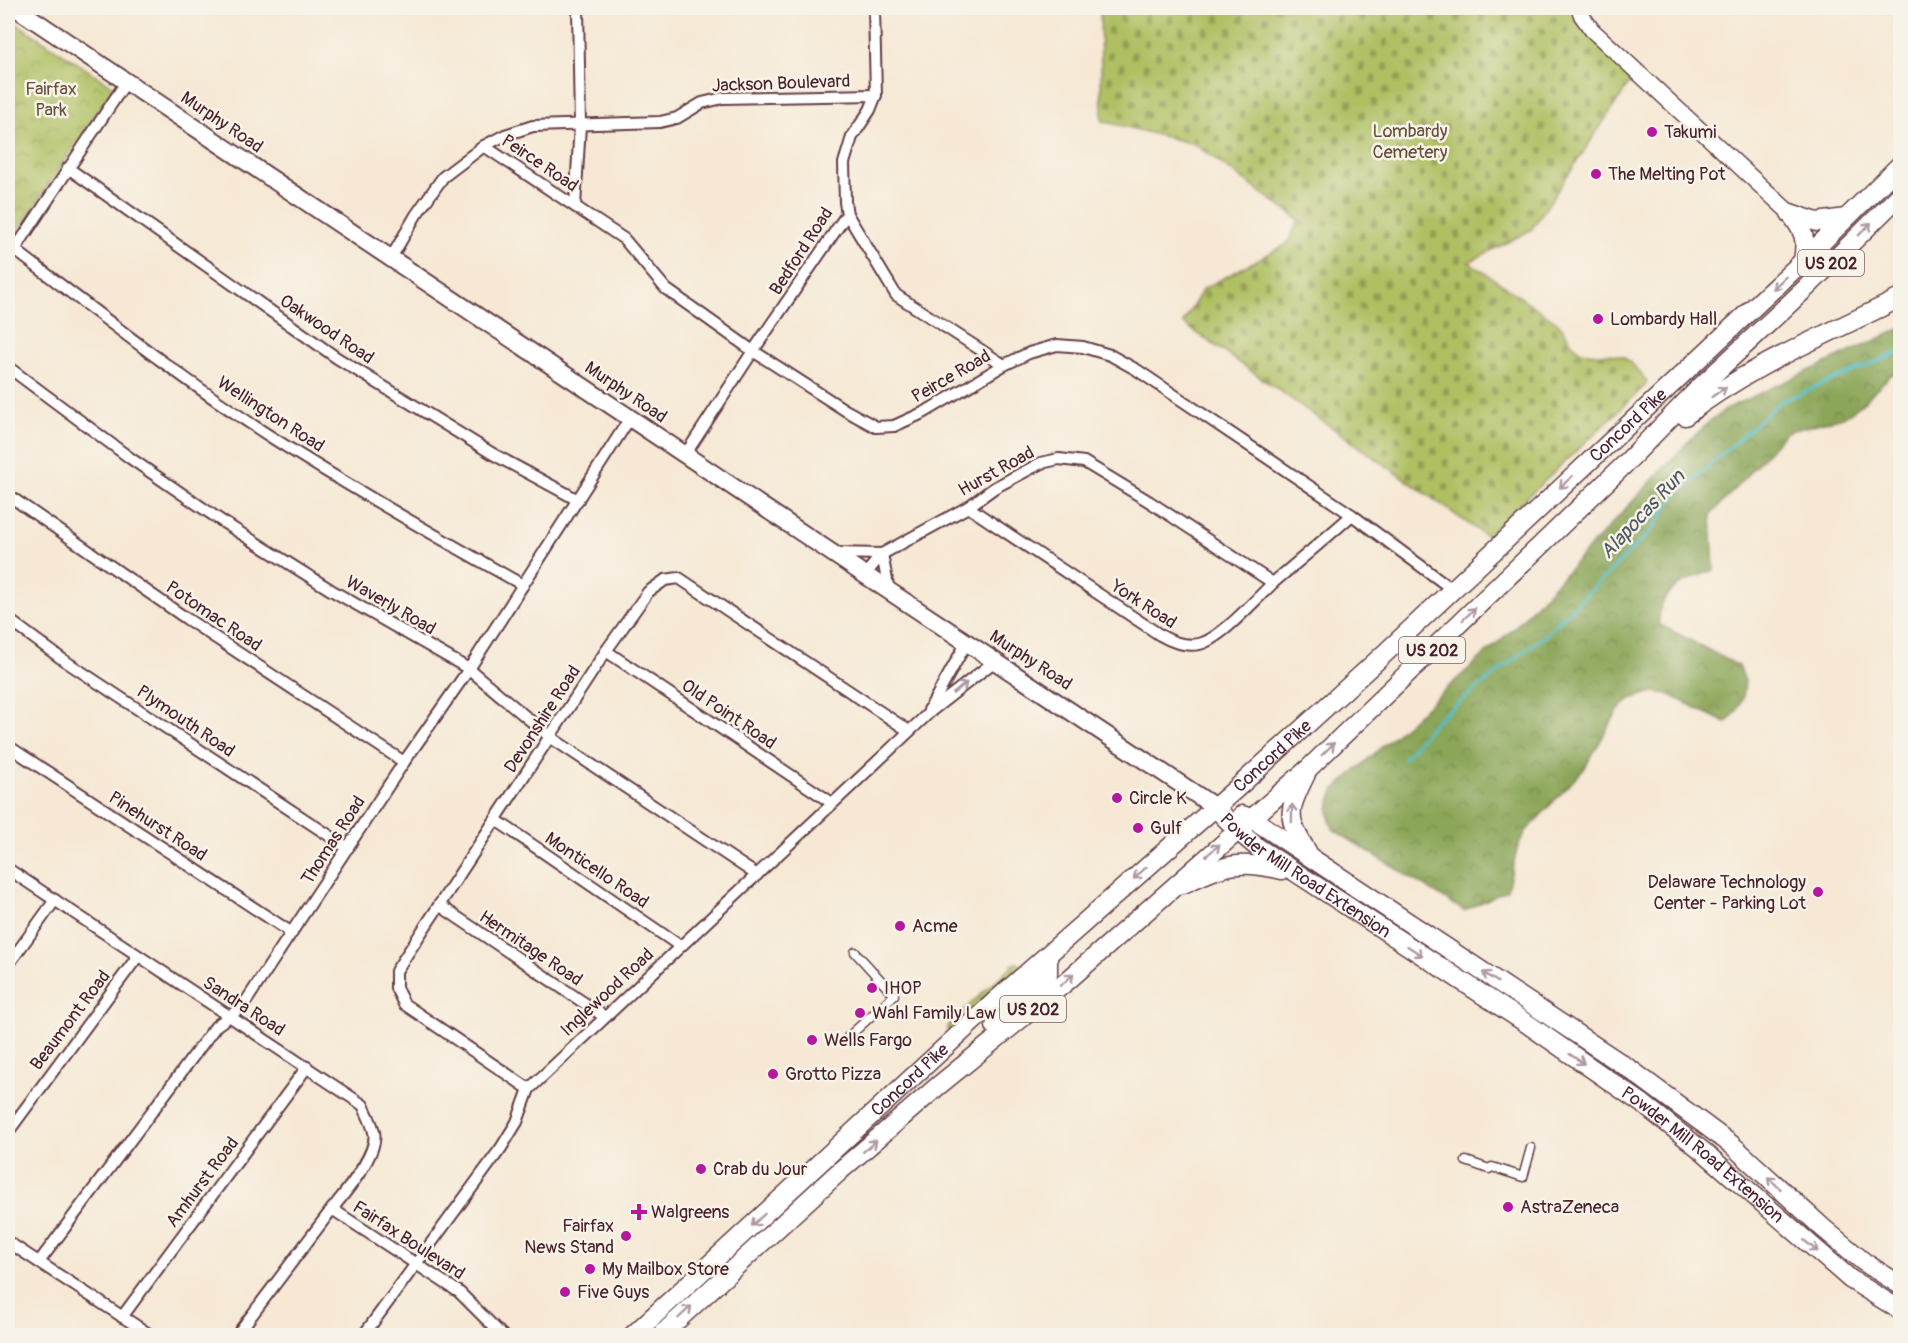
<svg xmlns="http://www.w3.org/2000/svg" width="1908" height="1343" font-family="Pangolin,sans-serif">
	<style>
		.grass { fill: url(#grass-tufts); stroke: #7c6f46; stroke-width: 1.5 }
		.forest { fill: url(#forest-crowns); stroke: #6a6242; stroke-width: 1.5 }
		.cemetery { fill: url(#cemetery-stones); stroke: #7c6f46; stroke-width: 1.5 }
		.park { fill: url(#park-crowns); stroke: #7c6f46; stroke-width: 1.5 }
		.lines { fill: none; stroke-linecap: round; stroke-linejoin: round }
		.stream { stroke: #52bfca; stroke-width: 3 }
		.pedestrian-casing { stroke: #643d44; stroke-width: 11 }
		.minor-casing { stroke: #643d44; stroke-width: 14 }
		.secondary-casing { stroke: #643d44; stroke-width: 18 }
		.primary-casing { stroke: #643d44; stroke-width: 20 }
		.trunk-casing { stroke: #643d44; stroke-width: 21 }
		.pedestrian { stroke: #fff; stroke-width: 8 }
		.minor { stroke: #fff; stroke-width: 10 }
		.secondary { stroke: #fff; stroke-width: 15 }
		.primary { stroke: #fff; stroke-width: 16 }
		.trunk { stroke: #fff; stroke-width: 18 }
		.oneway { stroke: #ae9aa0 }
		.poi-dot { fill: #b5179e; stroke: #f7f3e8; stroke-width: 2 }
		.labels { text-anchor: middle; stroke-width: 5; stroke-linejoin: round; paint-order: stroke }
		.shield { fill: #f7f3e8; stroke: #7e5f64; stroke-width: 1.5 }
		.shield-label { font-size: 16px; font-weight: bold; fill: #4a1f2b }
		.street-label { font-size: 18px; fill: #4a1f2b; stroke: #f7f3e8 }
		.park-label { font-size: 18px; fill: #684f3c; stroke: #f7f3e8 }
		.poi-label { font-size: 18px; fill: #4a1f2b; stroke: #f7f3e8; text-anchor: start }
		.water-label { font-size: 20px; font-style: italic; fill: #4d5763; stroke: #f7f3e8 }
	</style>
	<defs>
		<pattern id="grass-tufts" width="24" height="20" patternUnits="userSpaceOnUse" patternTransform="scale(1.5)"><rect width="24" height="20" fill="#afbf62"/><path d="M3 7l-1-3M5 7V3M7 7l1-3M15 17l-1-3M17 17v-4M19 17l1-3" fill="none" stroke="#909b51"/></pattern>
		<pattern id="forest-crowns" width="20" height="18" patternUnits="userSpaceOnUse" patternTransform="scale(1.5)"><rect width="20" height="18" fill="#8ba658"/><path d="M2 6a3 3 0 1 1 6 0M12 15a3 3 0 1 1 6 0" fill="none" stroke="#748749"/></pattern>
		<pattern id="cemetery-stones" width="16" height="16" patternUnits="userSpaceOnUse" patternTransform="scale(1.5)"><rect width="16" height="16" fill="#afbf62"/><path d="M2 7V4a2 2 0 0 1 4 0v3zM10 15v-3a2 2 0 0 1 4 0v3z" fill="#909b51"/></pattern>
		<pattern id="park-crowns" width="20" height="18" patternUnits="userSpaceOnUse" patternTransform="scale(1.5)"><rect width="20" height="18" fill="#afbf62"/><path d="M2 6a3 3 0 1 1 6 0M12 15a3 3 0 1 1 6 0" fill="none" stroke="#909b51"/></pattern>
	</defs>
	<rect width="100%" height="100%" fill="#f7f3e8"/>
	<filter id="ink" filterUnits="userSpaceOnUse"><feTurbulence type="fractalNoise" baseFrequency=".0167" numOctaves="2"/><feDisplacementMap in="SourceGraphic" scale="12" xChannelSelector="R" yChannelSelector="G"/><feConvolveMatrix kernelMatrix="1 2 1 2 8 2 1 2 1" color-interpolation-filters="sRGB"/></filter>
	<filter id="wash" filterUnits="userSpaceOnUse"><feTurbulence type="fractalNoise" baseFrequency=".008" numOctaves="4" result="noise"/><feDisplacementMap in="SourceGraphic" scale="24" xChannelSelector="R" yChannelSelector="G"/><feGaussianBlur stdDeviation="1.35" result="paint"/><feColorMatrix in="noise" values="0 0 0 0 0 0 0 0 0 0 0 0 0 0 0 0 0 1.4 0 .05"/><feComposite in="paint" operator="in"/></filter>
	<g filter="url(#wash)">
		<rect width="100%" height="100%" fill="#f6e8d4"/>
		<path class="grass" d="M1015,963H1019L1020,968L951,1031L947,1030L948,1025Z"/>
		<path class="forest" d="M1900,329V371L1891,375L1857,408L1843,417L1786,432L1711,515L1714,570C1685,581 1658,588 1659,624L1739,666L1745,681L1743,698L1736,712L1726,723L1668,694L1653,692L1630,699L1617,712L1584,769L1527,830L1518,846L1507,890L1464,911L1334,830C1326,816 1328,803 1335,789L1515,627L1690,440L1711,420L1732,406Z"/>
		<path class="cemetery" d="M1100,8H1579L1637,72L1531,230L1469,262L1557,322C1565,330 1570,343 1577,348C1591,359 1608,350 1623,357C1632,362 1640,373 1647,381L1645,386L1486,536L1183,323L1203,289L1287,244L1299,220L1194,144L1102,121Z"/>
		<path class="park" d="M8,18L114,87L8,246Z"/>
		<g class="lines">
			<path class="stream" d="M1404,759L1434,722L1544,636L1654,528L1672,499L1780,402L1900,352"/>
		</g>
	</g>
	<g filter="url(#ink)">
		<g class="lines">
			<g class="pedestrian-casing">
				<g id="pedestrian">
					<path d="M846,1039L894,995L855,952"/>
					<path d="M1466,1161L1489,1169L1492,1167L1523,1177L1531,1148"/>
				</g>
			</g>
			<g class="minor-casing">
				<g id="minor">
					<path d="M484,146L624,239L666,289L753,351L845,410L876,427L894,426L925,412L1004,365L1029,353L1057,345L1083,347L1110,355L1137,370L1352,515L1452,589"/>
					<path d="M68,168L337,358L493,454L578,500"/>
					<path d="M575,206L580,125L578,8"/>
					<path d="M847,214L896,295L1004,365"/>
					<path d="M15,250C98,313 180,378 268,435C351,488 437,537 523,585"/>
					<path d="M391,258L416,215L443,177L484,146L505,135L533,126L660,122L677,118L702,103L723,98L876,95"/>
					<path d="M8,260L126,82"/>
					<path d="M8,367L130,458L223,522L331,590L469,669L550,737L757,875"/>
					<path d="M685,455L753,351L847,214L845,202L844,163L852,137L870,110L876,95L874,8"/>
					<path d="M8,495L187,619L404,762"/>
					<path d="M968,507L1160,635C1172,642 1185,647 1199,644C1220,640 1257,598 1274,582C1300,560 1326,538 1352,515"/>
					<path d="M834,553L882,554"/>
					<path d="M882,554L889,591"/>
					<path d="M865,575L882,554L968,507L994,488L1041,463L1059,459L1084,462L1150,502L1273,583"/>
					<path d="M8,619L62,659L348,848"/>
					<path d="M606,651L832,803"/>
					<path d="M929,710L967,642"/>
					<path d="M8,746L292,933"/>
					<path d="M496,820L680,946"/>
					<path d="M8,869L363,1105C367,1114 372,1123 374,1132C379,1153 345,1193 332,1209"/>
					<path d="M439,905L605,1017"/>
					<path d="M8,965L55,900"/>
					<path d="M529,1089L404,1004L396,988V971L606,651L648,592L665,580L679,578L909,731"/>
					<path d="M8,1132L138,956"/>
					<path d="M8,1242L152,1336"/>
					<path d="M39,1262L216,1026L243,1006L404,762L469,669L630,418"/>
					<path d="M122,1317L307,1067"/>
					<path d="M236,1336L332,1209L459,1292L503,1336"/>
					<path d="M363,1336L501,1148L517,1122L529,1089L931,711L995,661"/>
				</g>
			</g>
			<g class="secondary-casing">
				<path id="secondary" d="M1579,8L1582,16L1592,30L1790,213"/>
			</g>
			<g class="primary-casing">
				<path id="primary" d="M16,8L889,591L1215,807"/>
			</g>
			<g class="trunk-casing">
				<g id="trunk">
					<path d="M1790,213L1817,222L1846,218"/>
					<path d="M1790,213C1804,232 1807,237 1803,261"/>
					<path d="M1685,416C1750,365 1827,335 1900,298"/>
					<path d="M1306,774C1288,811 1285,816 1308,853"/>
					<path id="s1" d="M1215,807L1237,830L1257,847L1529,1025L1643,1104L1704,1152L1850,1279L1900,1310"/>
					<path d="M1242,815L1251,818L1631,1070L1732,1145L1823,1228L1864,1262L1900,1285"/>
					<path d="M1183,884C1225,865 1236,859 1282,870"/>
					<path d="M995,1026L1045,978L1048,974V955"/>
					<path id="s2" d="M632,1336L994,1002L1237,788L1382,656L1803,261L1900,165"/>
					<path d="M660,1336L841,1170L938,1086L1066,982L1309,768L1623,466L1699,388L1806,288L1900,195"/>
				</g>
			</g>
			<use href="#pedestrian" class="pedestrian"/>
			<use href="#minor" class="minor"/>
			<use href="#secondary" class="secondary"/>
			<use href="#primary" class="primary"/>
			<use href="#trunk" class="trunk"/>
		</g>
		<defs><path id="oneway-shaft" d="M-6 0H5M1.5-3L5.5 0L1.5 3" fill="none" stroke-width="1.6" stroke-linecap="round" stroke-linejoin="round" transform="scale(1.5)"/></defs>
		<g class="oneway">
			<use href="#oneway-shaft" transform="translate(1865 229) rotate(-45)"/>
			<use href="#oneway-shaft" transform="translate(1779 283) rotate(137)"/>
			<use href="#oneway-shaft" transform="translate(1719 392) rotate(-34)"/>
			<use href="#oneway-shaft" transform="translate(1566 482) rotate(137)"/>
			<use href="#oneway-shaft" transform="translate(1469 614) rotate(-44)"/>
			<use href="#oneway-shaft" transform="translate(960 688) rotate(-39)"/>
			<use href="#oneway-shaft" transform="translate(1328 749) rotate(-44)"/>
			<use href="#oneway-shaft" transform="translate(1292 813) rotate(-89)"/>
			<use href="#oneway-shaft" transform="translate(1213 850) rotate(-41)"/>
			<use href="#oneway-shaft" transform="translate(1140 873) rotate(138)"/>
			<use href="#oneway-shaft" transform="translate(1415 951) rotate(33)"/>
			<use href="#oneway-shaft" transform="translate(1490 977) rotate(-147)"/>
			<use href="#oneway-shaft" transform="translate(1067 980) rotate(-41)"/>
			<use href="#oneway-shaft" transform="translate(1577 1059) rotate(34)"/>
			<use href="#oneway-shaft" transform="translate(870 1146) rotate(-41)"/>
			<use href="#oneway-shaft" transform="translate(1774 1183) rotate(-138)"/>
			<use href="#oneway-shaft" transform="translate(758 1220) rotate(137)"/>
			<use href="#oneway-shaft" transform="translate(1811 1246) rotate(40)"/>
			<use href="#oneway-shaft" transform="translate(685 1312) rotate(-43)"/>
		</g>
	</g>
	<g class="poi-dot">
		<circle cx="1652" cy="132" r="6"/>
		<circle cx="1596" cy="174" r="6"/>
		<circle cx="1598" cy="319" r="6"/>
		<circle cx="1117" cy="798" r="6"/>
		<circle cx="1138" cy="828" r="6"/>
		<circle cx="1818" cy="892" r="6"/>
		<circle cx="900" cy="926" r="6"/>
		<circle cx="872" cy="988" r="6"/>
		<circle cx="860" cy="1013" r="6"/>
		<circle cx="812" cy="1040" r="6"/>
		<circle cx="773" cy="1074" r="6"/>
		<circle cx="701" cy="1169" r="6"/>
		<circle cx="1508" cy="1207" r="6"/>
		<path d="M636 1203h6v6h6v6h-6v6h-6v-6h-6v-6h6z"/>
		<circle cx="626" cy="1236" r="6"/>
		<circle cx="590" cy="1269" r="6"/>
		<circle cx="565" cy="1292" r="6"/>
	</g>
	<g class="labels">
		<g class="shield">
			<rect x="1798" y="250" width="66" height="26" rx="4.5"/>
			<rect x="1399" y="637" width="66" height="26" rx="4.5"/>
			<rect x="1000" y="996" width="66" height="26" rx="4.5"/>
		</g>
		<g class="shield-label">
			<text x="1831" y="269">US 202</text>
			<text x="1432" y="656">US 202</text>
			<text x="1033" y="1015">US 202</text>
		</g>
		<g class="street-label">
			<text transform="translate(781 83) rotate(-2)" y="6">Jackson Boulevard</text>
			<text transform="translate(222 122) rotate(34)" y="6">Murphy Road</text>
			<text transform="translate(540 163) rotate(34)" y="6">Peirce Road</text>
			<text transform="translate(801 251) rotate(-57)" y="6">Bedford Road</text>
			<text transform="translate(327 329) rotate(34)" y="6">Oakwood Road</text>
			<text transform="translate(951 376) rotate(-30)" y="6">Peirce Road</text>
			<text transform="translate(626 392) rotate(34)" y="6">Murphy Road</text>
			<text transform="translate(271 414) rotate(33)" y="6">Wellington Road</text>
			<text dy="6" stroke="none"><textPath href="#s2" startOffset="1350">Concord Pike</textPath></text>
			<text transform="translate(996 471) rotate(-29)" y="6">Hurst Road</text>
			<text transform="translate(1144 604) rotate(33)" y="6">York Road</text>
			<text transform="translate(391 605) rotate(30)" y="6">Waverly Road</text>
			<text transform="translate(214 616) rotate(34)" y="6">Potomac Road</text>
			<text transform="translate(1031 660) rotate(33)" y="6">Murphy Road</text>
			<text transform="translate(729 714) rotate(34)" y="6">Old Point Road</text>
			<text transform="translate(542 719) rotate(-57)" y="6">Devonshire Road</text>
			<text transform="translate(186 721) rotate(34)" y="6">Plymouth Road</text>
			<text dy="6" stroke="none"><textPath href="#s2" startOffset="864">Concord Pike</textPath></text>
			<text transform="translate(158 826) rotate(33)" y="6">Pinehurst Road</text>
			<text transform="translate(333 840) rotate(-57)" y="6">Thomas Road</text>
			<text transform="translate(597 870) rotate(34)" y="6">Monticello Road</text>
			<text dy="6" stroke="none"><textPath href="#s1" startOffset="114">Powder Mill Road Extension</textPath></text>
			<text transform="translate(531 948) rotate(34)" y="6">Hermitage Road</text>
			<text transform="translate(607 992) rotate(-43)" y="6">Inglewood Road</text>
			<text transform="translate(244 1006) rotate(33)" y="6">Sandra Road</text>
			<text transform="translate(70 1020) rotate(-53)" y="6">Beaumont Road</text>
			<text dy="6" stroke="none"><textPath href="#s2" startOffset="378">Concord Pike</textPath></text>
			<text dy="6" stroke="none"><textPath href="#s1" startOffset="600">Powder Mill Road Extension</textPath></text>
			<text transform="translate(202 1182) rotate(-53)" y="6">Amhurst Road</text>
			<text transform="translate(409 1240) rotate(33)" y="6">Fairfax Boulevard</text>
		</g>
		<g class="park-label">
			<text x="51" y="95">Fairfax<tspan x="51" dy="21">Park</tspan></text>
			<text x="1410" y="137">Lombardy<tspan x="1410" dy="21">Cemetery</tspan></text>
		</g>
		<g class="poi-label">
			<text x="1664" y="138">Takumi</text>
			<text x="1608" y="180">The Melting Pot</text>
			<text x="1610" y="325">Lombardy Hall</text>
			<text x="1129" y="804">Circle K</text>
			<text x="1150" y="834">Gulf</text>
			<text x="1806" y="888" text-anchor="end">Delaware Technology<tspan x="1806" dy="21">Center - Parking Lot</tspan></text>
			<text x="912" y="932">Acme</text>
			<text x="884" y="994">IHOP</text>
			<text x="872" y="1019">Wahl Family Law</text>
			<text x="824" y="1046">Wells Fargo</text>
			<text x="785" y="1080">Grotto Pizza</text>
			<text x="713" y="1175">Crab du Jour</text>
			<text x="1520" y="1213">AstraZeneca</text>
			<text x="651" y="1218">Walgreens</text>
			<text x="614" y="1232" text-anchor="end">Fairfax<tspan x="614" dy="21">News Stand</tspan></text>
			<text x="602" y="1275">My Mailbox Store</text>
			<text x="577" y="1298">Five Guys</text>
		</g>
		<g class="water-label">
			<text transform="translate(1642 514) rotate(-47)" y="7">Alapocas Run</text>
		</g>
	</g>
	<rect width="1908" height="1343" fill="none" stroke="#f7f3e8" stroke-width="30"/>
</svg>
